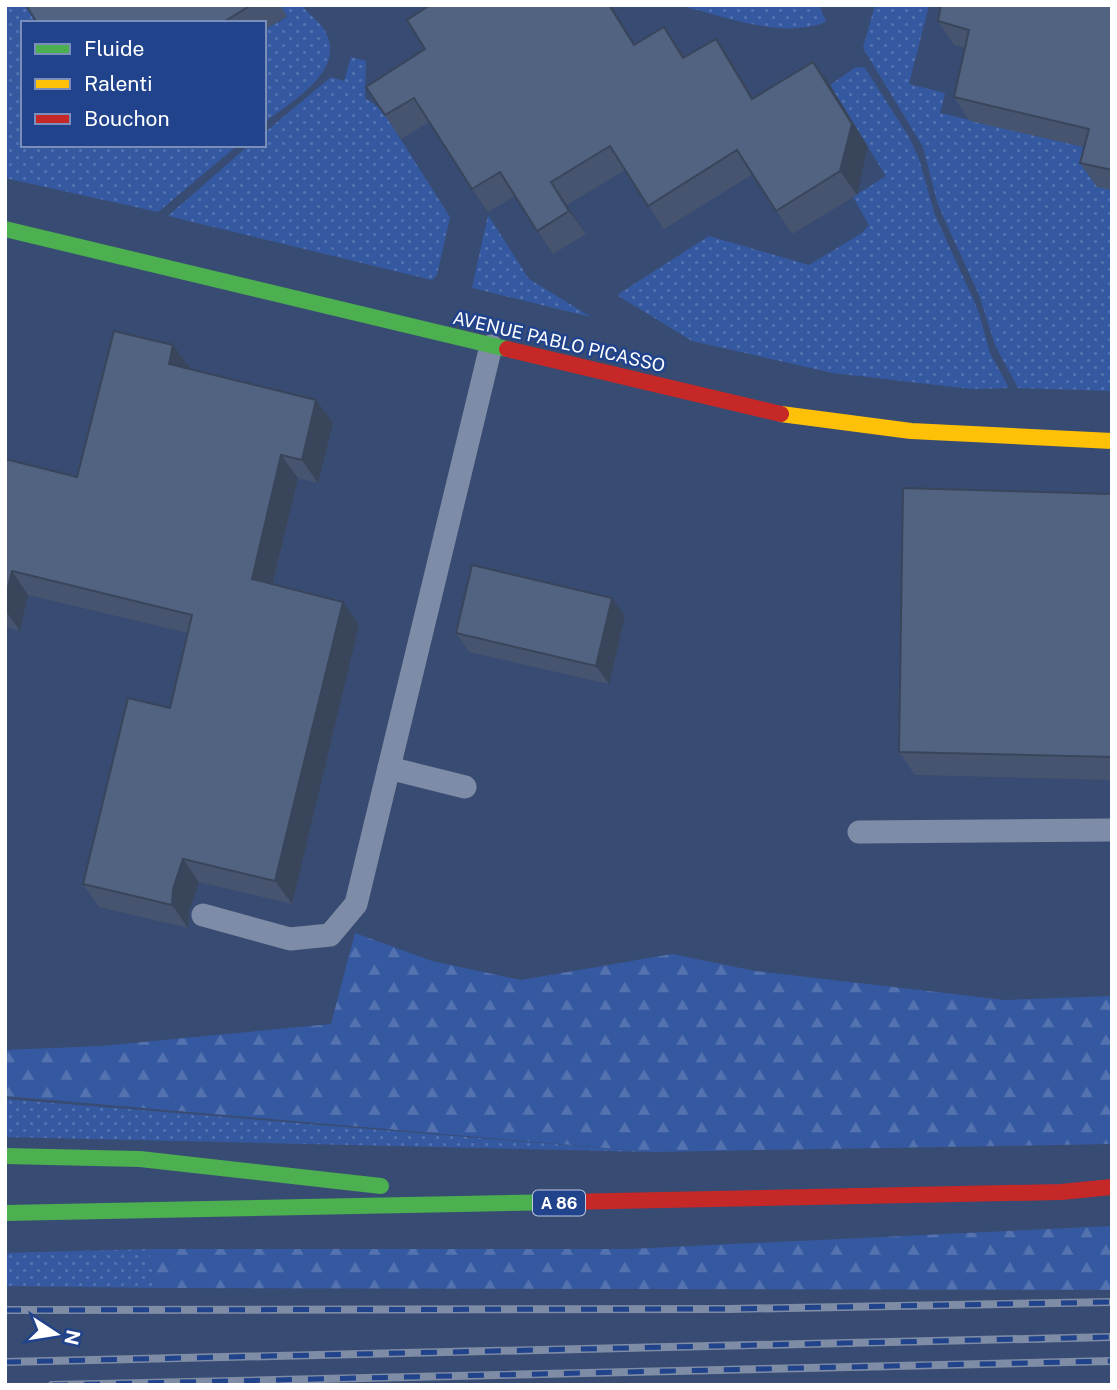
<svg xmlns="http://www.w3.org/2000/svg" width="1117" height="1390" font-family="'Public Sans',sans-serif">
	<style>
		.grass { fill: url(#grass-dots) }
		.forest { fill: url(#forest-firs) }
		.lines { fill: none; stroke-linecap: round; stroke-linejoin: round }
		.lane { stroke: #7f8ca7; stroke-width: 23 }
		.fast { stroke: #4caf50; stroke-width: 16 }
		.slow { stroke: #ffc107; stroke-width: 16 }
		.jam { stroke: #c62828; stroke-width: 16 }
		.rail-casing { stroke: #7f8ca5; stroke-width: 8 }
		.rail { stroke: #20438b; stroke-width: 5; stroke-dasharray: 16; stroke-linecap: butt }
		.wall { fill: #47546f }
		.shaded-wall { fill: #39455a }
		.building { fill: #526281; stroke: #39455a; stroke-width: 2 }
		.labels { text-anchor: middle; stroke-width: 5; stroke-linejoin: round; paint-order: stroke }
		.shield { fill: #20438b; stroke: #bcc7dc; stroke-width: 2 }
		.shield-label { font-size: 16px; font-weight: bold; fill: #fff }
		.street-label { font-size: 18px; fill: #fff; stroke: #20438b }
	</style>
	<defs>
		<pattern id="grass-dots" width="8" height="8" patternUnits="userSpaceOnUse" patternTransform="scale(1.75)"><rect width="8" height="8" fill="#3559a1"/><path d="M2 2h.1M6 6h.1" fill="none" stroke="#5372af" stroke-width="1.8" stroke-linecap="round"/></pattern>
		<pattern id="forest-firs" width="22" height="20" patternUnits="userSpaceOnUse" patternTransform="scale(1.75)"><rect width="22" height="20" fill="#3559a1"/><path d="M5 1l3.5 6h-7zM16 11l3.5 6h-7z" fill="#5372af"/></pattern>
	</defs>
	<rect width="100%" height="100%" fill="#384b72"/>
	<g class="grass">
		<path d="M5,5H34L39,23H23V145H238L158,212L5,178Z"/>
		<path d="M280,5H301C309,15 321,22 326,33C346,72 289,103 264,123V30L287,17Z"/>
		<path d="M690,5H819L826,22C782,39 730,18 686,7Z"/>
		<path d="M875,5H929L909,84L945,93L940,113L1105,152L1097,186L1112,190V391L1018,388L995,345L979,295L938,205L923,147L863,48Z"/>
		<path d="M351,57L366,61L365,98L382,110L450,217L437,275L432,280L168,216L249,145H264V133L331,77L344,81Z"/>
		<path d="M856,67L865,68L909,137L919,159L935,215L978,310L990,353L1009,388L971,389L833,373L692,341L617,295L709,236L809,265L862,233L869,225L853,197L886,176L830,85Z"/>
		<path d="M488,215L529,279L591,317L472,288Z"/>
		<path d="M5,1099L651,1152L5,1137Z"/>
		<path d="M149,1249L155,1288L5,1286V1253Z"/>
	</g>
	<g class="forest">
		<path d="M355,933L432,961L521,980L672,954L755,971L1005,1000L1112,996V1144L651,1152L5,1096V1050L101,1046L331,1024Z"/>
		<path d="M1112,1226V1290L155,1288L149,1249H628Z"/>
	</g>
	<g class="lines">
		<g class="lane">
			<path d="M389,768L465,787"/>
			<path d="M859,832L1112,830"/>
			<path d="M203,915L290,939L330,935L356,904L491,346"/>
		</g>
		<g class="fast">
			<path d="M5,229L507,349"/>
			<path d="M5,1156L140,1159L381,1186"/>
			<path d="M5,1213L563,1202"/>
		</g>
		<path class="slow" d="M781,414L911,431L1112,441"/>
		<g class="jam">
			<path d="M507,349L781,414"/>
			<path d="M563,1202L1061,1192L1112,1187"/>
		</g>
		<g class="rail-casing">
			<g id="rail">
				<path d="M5,1310L729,1309L1112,1302"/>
				<path d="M5,1362L1112,1337"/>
				<path d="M52,1385L1112,1361"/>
			</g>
		</g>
		<use href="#rail" class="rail"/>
	</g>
	<g class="wall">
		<path d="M26,5H280L287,16L264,30V23H37Z"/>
		<path d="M1112,5V190L1097,187L1080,163L1084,147L970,121L954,97L965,48L954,45L938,21Z"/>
		<path d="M664,27L685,57L716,39L732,63L753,98L830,85L868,147L857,195L792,234L753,174L664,229L625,170L567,205L586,234L553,254L515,196L488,212L472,189L429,122L401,139L366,87L635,44Z"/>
		<path d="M190,368L189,369L333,423L318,483L298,478L273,584L359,625L292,904L199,882L189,912L188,928L99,907L83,884L170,708L188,633L28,595L20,631L5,627V459L77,477Z"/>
		<path d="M1112,494V780L915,775L899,752Z"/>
		<path d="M625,616L609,684L469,652L456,633Z"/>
	</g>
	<g class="shaded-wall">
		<path d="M609,5H611L650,69L634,45Z"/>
		<path d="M664,27L680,50L700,82L683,58Z"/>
		<path d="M716,39L732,63L768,123L752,99Z"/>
		<path d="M813,62L830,85L868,147L857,195L840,171Z"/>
		<path d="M551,182L567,205L586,234L569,211Z"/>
		<path d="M173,345L190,368L185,388L169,364Z"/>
		<path d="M316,400L333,423L318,483L302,460Z"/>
		<path d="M281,455L298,478L268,603L252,579Z"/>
		<path d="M12,571L28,595L20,631L5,610V599Z"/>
		<path d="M612,598L625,616L609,684L596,666Z"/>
		<path d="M343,602L359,625L292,904L275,881Z"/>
		<path d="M183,859L199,882L189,912L188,928L172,905L173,889Z"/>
	</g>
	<g class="building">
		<path d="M26,5H251L222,23H37Z"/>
		<path d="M430,5H609L634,45L664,27L683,58L716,39L752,99L813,62L852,124L840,171L776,211L737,150L648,206L610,146L551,182L569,211L537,231L500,172L472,189L414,98L385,115L366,87L425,49L407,20Z"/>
		<path d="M941,5H1112V170L1080,163L1089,129L954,97L969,30L938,21Z"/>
		<path d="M114,331L173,345L169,364L316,400L302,460L281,455L252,579L343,602L275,881L183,859L173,889L172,905L83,884L128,698L170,708L192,615L12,571L5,599V459L77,477Z"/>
		<path d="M903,488L1112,494V757L899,752Z"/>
		<path d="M472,565L612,598L596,666L456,633Z"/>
	</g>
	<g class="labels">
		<rect class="shield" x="533" y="1190.5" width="52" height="25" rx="5"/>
		<g class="shield-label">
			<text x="559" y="1209">A 86</text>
		</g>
		<g class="street-label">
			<text transform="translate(559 342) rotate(13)" y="6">AVENUE PABLO PICASSO</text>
		</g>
	</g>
	<rect width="1117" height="1390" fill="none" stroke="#ffffff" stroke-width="14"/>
	<rect x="21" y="21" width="245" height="126" fill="#20438b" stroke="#798eb9" stroke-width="2"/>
	<rect x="35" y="44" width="35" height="10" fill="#4caf50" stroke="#798eb9" stroke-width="2"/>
	<text x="84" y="56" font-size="21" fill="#ffffff">Fluide</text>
	<rect x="35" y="79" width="35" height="10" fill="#ffc107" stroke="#798eb9" stroke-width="2"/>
	<text x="84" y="91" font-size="21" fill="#ffffff">Ralenti</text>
	<rect x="35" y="114" width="35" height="10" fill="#c62828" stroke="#798eb9" stroke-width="2"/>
	<text x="84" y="126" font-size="21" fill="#ffffff">Bouchon</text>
	<g transform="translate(56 1334) rotate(102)" stroke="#20438b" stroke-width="5" paint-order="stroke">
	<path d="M0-5L12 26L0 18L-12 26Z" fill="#ffffff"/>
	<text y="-10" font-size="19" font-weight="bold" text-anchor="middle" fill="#ffffff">N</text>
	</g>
</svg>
